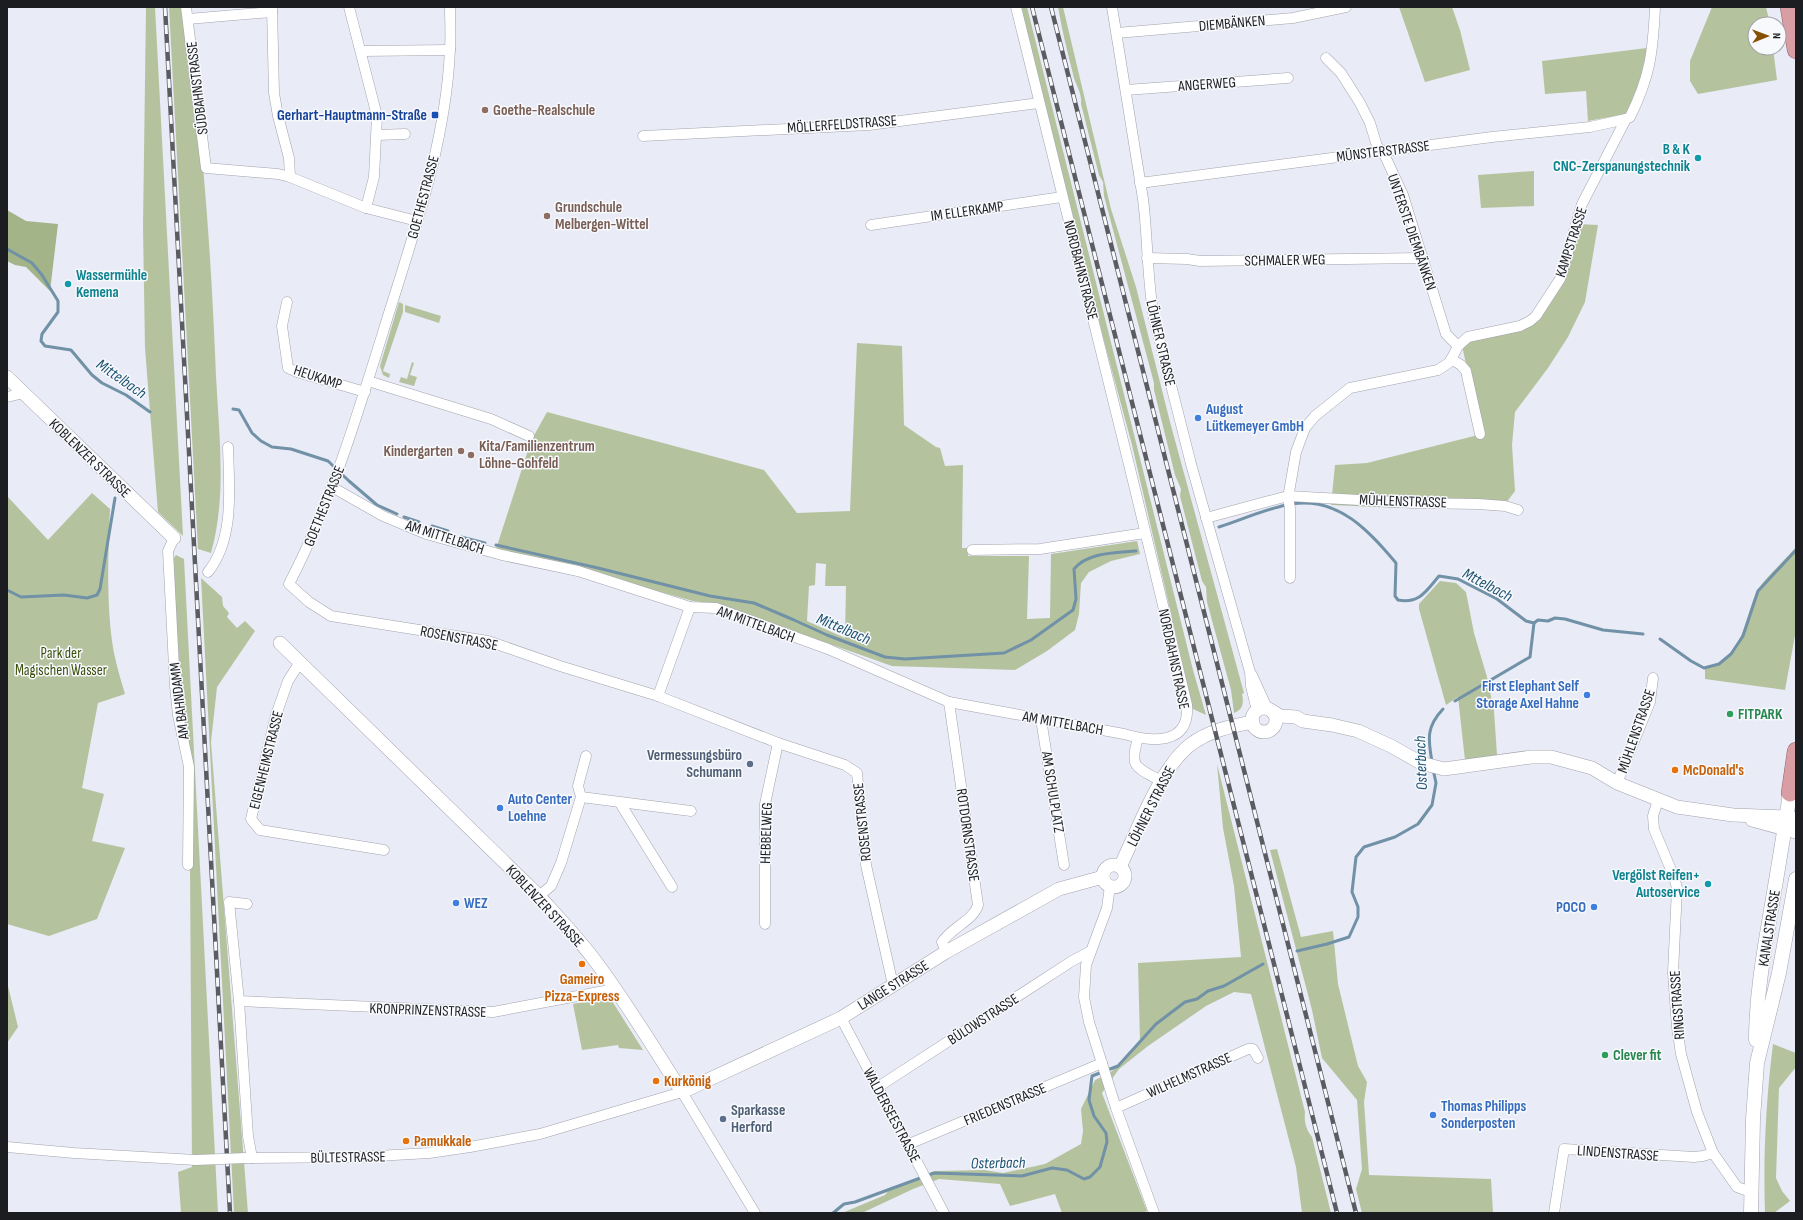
<svg xmlns="http://www.w3.org/2000/svg" width="1803" height="1220" font-family="'Sofia Sans Condensed',sans-serif">
	<style>
		.green { fill: #b4c39e; fill-rule: evenodd }
		.forest { fill: #a2b488 }
		.lines { fill: none; stroke-linecap: round; stroke-linejoin: round }
		.stream { stroke: #7191a7; stroke-width: 3 }
		.minor-casing { stroke: #a2a3ad; stroke-width: 11 }
		.tertiary-casing { stroke: #a2a3ad; stroke-width: 14 }
		.secondary-casing { stroke: #a2a3ad; stroke-width: 15 }
		.trunk-casing { stroke: #906167; stroke-width: 18 }
		.minor { stroke: #fff; stroke-width: 10 }
		.tertiary { stroke: #fff; stroke-width: 13 }
		.secondary { stroke: #fff; stroke-width: 14 }
		.trunk { stroke: #d89ea4; stroke-width: 17 }
		.rail-casing { stroke: #5a5c62; stroke-width: 4.5 }
		.rail { stroke: #f8f9fd; stroke-width: 3; stroke-dasharray: 9; stroke-linecap: butt }
		.minor-bridge-casing { stroke: #a2a3ad; stroke-width: 11; stroke-linecap: butt }
		.minor-bridge { stroke: #fff; stroke-width: 10 }
		.education-dot { fill: #8d6e63; stroke: #f8f9fd; stroke-width: 1.5 }
		.transit-dot { fill: #1a4fb4; stroke: #f8f9fd; stroke-width: 1.5 }
		.culture-dot { fill: #0f9aa8; stroke: #f8f9fd; stroke-width: 1.5 }
		.shop-dot { fill: #3f7fe0; stroke: #f8f9fd; stroke-width: 1.5 }
		.leisure-dot { fill: #2e9e5b; stroke: #f8f9fd; stroke-width: 1.5 }
		.service-dot { fill: #5c6f8a; stroke: #f8f9fd; stroke-width: 1.5 }
		.food-dot { fill: #e8710a; stroke: #f8f9fd; stroke-width: 1.5 }
		.labels { text-anchor: middle; stroke-width: 3; stroke-linejoin: round; paint-order: stroke }
		.street-label { font-size: 15px; fill: #1c1d21; stroke: #f8f9fd }
		.education-label { font-size: 15px; font-weight: bold; fill: #785e54; stroke: #f8f9fd; text-anchor: start }
		.transit-label { font-size: 15px; font-weight: bold; fill: #164399; stroke: #f8f9fd; text-anchor: end }
		.culture-label { font-size: 15px; font-weight: bold; fill: #0d838f; stroke: #f8f9fd; text-anchor: end }
		.shop-label { font-size: 15px; font-weight: bold; fill: #366cbe; stroke: #f8f9fd; text-anchor: start }
		.park-label { font-size: 15px; fill: #3c500c; stroke: #f8f9fd }
		.leisure-label { font-size: 15px; font-weight: bold; fill: #27864d; stroke: #f8f9fd; text-anchor: start }
		.service-label { font-size: 15px; font-weight: bold; fill: #4e5e75; stroke: #f8f9fd; text-anchor: end }
		.food-label { font-size: 15px; font-weight: bold; fill: #c56008; stroke: #f8f9fd; text-anchor: start }
		.water-label { font-size: 16px; font-style: italic; fill: #1c5270; stroke: #f8f9fd }
	</style>
	<rect width="100%" height="100%" fill="#e9ebf6"/>
	<g class="green">
		<path d="M146,7H155L183,536L158,512L145,348L143,227Z"/>
		<path d="M169,7H183C203,129 211,253 216,376C219,435 227,496 211,553L198,549Z"/>
		<path d="M1021,7H1027L1193,670L1206,715L1193,709L1132,445L1104,341Z"/>
		<path d="M1058,7H1063L1111,209L1136,287L1170,422L1244,693L1242,694C1244,703 1243,710 1234,713L1231,690L1207,602L1206,587L1202,581L1180,496L1181,489L1175,475L1154,390V383L1104,196L1103,182L1099,175L1081,104C1082,94 1077,87 1074,78C1068,54 1062,31 1058,7Z"/>
		<path d="M1399,7H1452L1460,30L1470,70L1425,82Z"/>
		<path d="M1712,7H1766L1770,24H1755V48H1773L1777,80L1698,94L1690,81V61Z"/>
		<path d="M1647,48L1638,94L1626,114L1588,121L1586,91L1545,94L1542,61Z"/>
		<path d="M1534,171V206L1481,208L1478,175Z"/>
		<path d="M1579,224L1598,225L1585,302L1568,337L1548,368L1515,412L1512,445L1515,491L1500,511L1480,509L1478,506L1400,508L1331,505L1335,465L1367,463L1482,434L1462,346L1473,338L1540,317Z"/>
		<path d="M399,302L403,304V312L383,371L390,374L389,378L383,375L380,366Z"/>
		<path d="M405,305L441,316L439,323L405,312Z"/>
		<path d="M857,343L902,346L904,425L936,447L940,448L945,466L963,465L962,548H968V556H1029L1027,619L1050,618L1051,554L1137,541L1140,554L1111,561L1089,572L1081,583L1079,614L1075,630L1047,651L1015,670L892,666L717,604L693,601L579,569L495,552L531,441L547,412L764,470L797,513L850,511ZM816,563L826,564L825,586H846L845,638L807,621L809,586L815,585Z"/>
		<path d="M412,362L414,363L410,375L417,377L414,386L399,382L401,377L407,379Z"/>
		<path d="M92,493L110,509C108,553 106,610 114,653C117,667 121,681 125,694L98,703L82,788L104,794L92,841L125,848L97,919L49,936L7,924V496L48,540Z"/>
		<path d="M1796,547V630L1785,690L1705,679V667C1743,662 1744,618 1757,591C1763,580 1787,558 1796,547Z"/>
		<path d="M176,555L184,559L218,1213H181L178,1172L192,1167L190,868L171,562Z"/>
		<path d="M201,578L222,597L223,606L229,613L227,617L237,628L245,621L255,631L217,687L211,742L248,1213H234Z"/>
		<path d="M1440,581L1456,583L1466,592L1474,633L1487,677L1494,711L1497,755L1465,760L1458,697L1446,705L1419,609V604Z"/>
		<path d="M1217,764L1305,1112C1304,1122 1306,1129 1312,1137L1331,1213H1302L1296,1167L1251,994L1234,992L1206,1006L1148,1046L1119,1069L1102,1093L1147,1211L1143,1213H1062L1055,1194L1010,1206L1000,1184L939,1179L913,1189L862,1213H842L885,1195L891,1187L908,1183L935,1171L984,1170L1003,1173L1045,1164L1081,1144L1083,1131L1081,1109L1095,1080L1109,1074L1140,1042L1138,963L1241,957L1234,886L1223,828Z"/>
		<path d="M1277,849L1301,937L1333,931L1338,984L1358,1066L1367,1082L1364,1102L1369,1175L1491,1179L1493,1213H1362L1356,1189L1362,1169L1357,1100L1322,1058L1312,1010L1270,850Z"/>
		<path d="M7,982L18,1027L7,1043Z"/>
		<path d="M604,998L612,1001L643,1050L619,1048L618,1045L582,1050L573,1004Z"/>
		<path d="M1773,1044L1796,1053V1067L1779,1088L1776,1178L1782,1191L1790,1201L1774,1213H1765C1763,1157 1766,1100 1773,1044Z"/>
	</g>
	<path class="forest" d="M7,210L26,221L58,224L50,291L26,267L15,265L7,261Z"/>
	<g class="lines">
		<g class="stream">
			<path d="M7,249L32,263L42,275L58,301V312L42,334L41,341L45,346L71,350L92,375L102,383L126,395L150,412"/>
			<path d="M233,409L239,410L252,433L261,441L272,447L291,449L328,461L349,481L377,505L397,514"/>
			<path d="M404,517L419,522"/>
			<path d="M432,526L448,531"/>
			<path d="M1219,527C1241,520 1270,507 1292,504C1339,497 1369,531 1396,563L1395,596L1398,600C1420,604 1427,590 1439,576L1458,579L1497,599L1526,621L1534,623L1538,620L1548,621L1555,618L1565,619L1603,630L1643,634"/>
			<path d="M461,537L485,543"/>
			<path d="M496,545L598,568L710,596L754,603L794,620L827,635L885,657L905,659L1004,653L1031,640L1073,610L1076,599L1074,569C1088,552 1115,553 1136,551"/>
			<path d="M7,590L21,597L64,595L87,598L97,595L100,589L115,498"/>
			<path d="M1660,639L1691,661L1704,668L1719,664L1731,654L1743,636L1758,591L1796,550"/>
			<path d="M1455,701L1530,657L1534,623"/>
			<path d="M1432,762C1428,739 1426,727 1443,709"/>
			<path d="M1297,951L1327,944L1349,937L1358,917V907L1352,892L1356,857L1364,847L1395,837L1418,824L1432,805L1436,783L1433,769"/>
			<path d="M833,1213L844,1204L855,1202L934,1173L1022,1176L1052,1168L1067,1170L1084,1179L1090,1177L1100,1167L1107,1142L1106,1133L1094,1116L1089,1100L1092,1076L1118,1066L1156,1024L1185,1002L1197,999L1208,991L1224,986L1263,964"/>
		</g>
		<g class="minor-casing">
			<g id="minor">
				<path d="M186,7L206,168L278,174L290,177L366,208L417,221"/>
				<path d="M272,7L274,93L278,116L289,158L290,177"/>
				<path d="M349,7L377,116L374,177L366,208"/>
				<path d="M450,7C450,21 451,35 450,49C446,145 412,238 384,329C357,416 331,503 289,584L309,602L331,616L488,641L560,666L658,696L778,743L845,765L857,773L866,865L893,985"/>
				<path d="M1112,7L1143,199C1148,239 1147,279 1154,318L1191,464L1250,672L1251,686L1257,711"/>
				<path d="M188,19L272,12"/>
				<path d="M1117,33L1293,18L1346,7"/>
				<path d="M361,51L450,50"/>
				<path d="M1326,58L1341,73L1360,103L1370,123L1377,146L1385,156L1403,195L1446,334L1458,346"/>
				<path d="M1126,90L1288,78"/>
				<path d="M377,135L405,134"/>
				<path d="M643,136L869,125L1039,103"/>
				<path d="M1140,183L1492,137L1590,127L1626,119"/>
				<path d="M871,225L1062,197"/>
				<path d="M1147,258L1187,259L1200,261L1424,258"/>
				<path d="M287,302L282,326L288,368L297,372L365,392"/>
				<path d="M1451,359L1461,365L1466,371L1480,434"/>
				<path d="M368,381L491,419L529,436"/>
				<path d="M7,397L24,393"/>
				<path d="M332,487L383,516L426,534L502,555L578,571L690,607L716,608L828,649L949,702L1124,734C1151,742 1190,746 1187,705L1134,485L1016,7"/>
				<path d="M1206,518L1288,496L1413,503L1478,504L1505,506L1518,510"/>
				<path d="M174,538L168,551L175,686L178,715L189,767L188,865"/>
				<path d="M972,550L1040,549L1145,533"/>
				<path d="M208,572C235,538 229,488 228,447"/>
				<path d="M1290,578V508L1288,498L1296,452L1305,428L1315,416L1350,388L1438,370L1450,362L1458,346L1468,337L1520,326L1530,321L1536,316L1560,279L1582,204L1626,119L1630,117C1650,77 1653,52 1655,7"/>
				<path d="M300,662L288,681L276,715L251,819L260,830L384,850"/>
				<path d="M1252,675L1267,708"/>
				<path d="M658,696L690,607"/>
				<path d="M1041,719L1064,865"/>
				<path d="M1138,738C1129,768 1136,767 1161,781"/>
				<path d="M1617,783L1650,702L1653,678"/>
				<path d="M581,797L691,811"/>
				<path d="M1658,800L1653,816L1654,829L1674,877L1677,888L1673,973L1677,1027L1681,1054L1697,1112L1713,1153L1737,1187L1751,1192"/>
				<path d="M620,803L672,887"/>
				<path d="M1110,886L1107,908L1086,965L1084,997L1089,1022L1116,1108L1154,1213"/>
				<path d="M539,896L551,886L561,863L581,797L578,786L586,756"/>
				<path d="M247,904L229,902L239,1001L248,1136L252,1158"/>
				<path d="M765,924V804L778,743"/>
				<path d="M946,952L942,942C952,927 974,920 978,905L949,702"/>
				<path d="M239,1001L493,1012L615,989"/>
				<path d="M841,1018L944,1213"/>
				<path d="M878,1087L1072,961L1089,952"/>
				<path d="M1116,1108L1248,1049H1253L1258,1058"/>
				<path d="M909,1144L1102,1063"/>
				<path d="M7,1147L74,1153L196,1160"/>
				<path d="M246,1158L359,1157L429,1153L470,1147L540,1134L682,1092L755,1213"/>
				<path d="M1554,1213L1564,1149L1694,1157L1703,1156L1713,1153"/>
			</g>
		</g>
		<g class="tertiary-casing">
			<g id="tertiary">
				<path d="M7,377L174,538"/>
				<path d="M280,643L539,896C557,916 576,936 593,958C625,1000 653,1047 682,1092L841,1018L946,952L1059,889L1103,877"/>
				<circle cx="1264" cy="720" r="12"/>
				<path d="M1272,711L1280,716L1296,717L1303,721L1332,725L1358,731L1391,746L1421,763L1444,769L1531,757H1551L1592,768L1617,783L1677,807L1733,815L1787,817L1796,819"/>
				<path d="M1752,820L1796,832"/>
				<circle cx="1114" cy="876" r="11"/>
				<path d="M1120,867C1137,832 1160,768 1190,745C1208,731 1231,726 1253,722"/>
			</g>
		</g>
		<g class="secondary-casing">
			<g id="secondary">
				<path d="M1756,1040C1756,999 1763,957 1770,916C1777,875 1784,834 1790,793"/>
				<path d="M1751,1213L1753,1119L1757,1063L1779,973L1796,879"/>
			</g>
		</g>
		<g class="trunk-casing">
			<g id="trunk">
				<path d="M1789,7L1796,50"/>
				<path d="M1790,793L1796,751"/>
			</g>
		</g>
		<use href="#minor" class="minor"/>
		<use href="#tertiary" class="tertiary"/>
		<use href="#secondary" class="secondary"/>
		<use href="#trunk" class="trunk"/>
		<g class="rail-casing">
			<g id="rail">
				<path d="M165,7L230,1213"/>
				<path d="M1032,7L1337,1213"/>
				<path d="M1051,7L1356,1213"/>
			</g>
		</g>
		<use href="#rail" class="rail"/>
		<g class="minor-bridge-casing">
			<path id="minor-bridge" d="M196,1160L246,1158"/>
		</g>
		<use href="#minor-bridge" class="minor-bridge"/>
	</g>
	<g class="education-dot">
		<circle cx="485" cy="110" r="4"/>
		<circle cx="547" cy="216" r="4"/>
		<circle cx="461" cy="451" r="4"/>
		<circle cx="471" cy="455" r="4"/>
	</g>
	<rect class="transit-dot" x="431" y="111" width="8" height="8" rx="2"/>
	<g class="culture-dot">
		<circle cx="1698" cy="158" r="4"/>
		<circle cx="68" cy="284" r="4"/>
		<circle cx="1708" cy="884" r="4"/>
	</g>
	<g class="shop-dot">
		<circle cx="1198" cy="418" r="4"/>
		<circle cx="1587" cy="695" r="4"/>
		<circle cx="500" cy="808" r="4"/>
		<circle cx="456" cy="903" r="4"/>
		<circle cx="1594" cy="907" r="4"/>
		<circle cx="1433" cy="1115" r="4"/>
	</g>
	<g class="leisure-dot">
		<circle cx="1730" cy="714" r="4"/>
		<circle cx="1605" cy="1055" r="4"/>
	</g>
	<g class="service-dot">
		<circle cx="750" cy="764" r="4"/>
		<circle cx="723" cy="1119" r="4"/>
	</g>
	<g class="food-dot">
		<circle cx="1675" cy="770" r="4"/>
		<circle cx="582" cy="964" r="4"/>
		<circle cx="656" cy="1081" r="4"/>
		<circle cx="406" cy="1141" r="4"/>
	</g>
	<g class="labels">
		<g class="street-label">
			<text transform="translate(1232 23) rotate(-5)" y="5">DIEMBÄNKEN</text>
			<text transform="translate(1207 84) rotate(-4)" y="5">ANGERWEG</text>
			<text transform="translate(197 88) rotate(-97)" y="5">SÜDBAHNSTRASSE</text>
			<text transform="translate(842 124) rotate(-4)" y="5">MÖLLERFELDSTRASSE</text>
			<text transform="translate(1383 151) rotate(-7)" y="5">MÜNSTERSTRASSE</text>
			<text transform="translate(423 197) rotate(-75)" y="5">GOETHESTRASSE</text>
			<text transform="translate(967 211) rotate(-8)" y="5">IM ELLERKAMP</text>
			<text transform="translate(1412 232) rotate(71)" y="5">UNTERSTE DIEMBÄNKEN</text>
			<text transform="translate(1571 242) rotate(-72)" y="5">KAMPSTRASSE</text>
			<text transform="translate(1285 260) rotate(-1)" y="5">SCHMALER WEG</text>
			<text transform="translate(1081 270) rotate(76)" y="5">NORDBAHNSTRASSE</text>
			<text transform="translate(1161 343) rotate(77)" y="5">LÖHNER STRASSE</text>
			<text transform="translate(318 377) rotate(18)" y="5">HEUKAMP</text>
			<text transform="translate(90 458) rotate(44)" y="5">KOBLENZER STRASSE</text>
			<text transform="translate(1403 501) rotate(2)" y="5">MÜHLENSTRASSE</text>
			<text transform="translate(324 506) rotate(-68)" y="5">GOETHESTRASSE</text>
			<text transform="translate(445 537) rotate(18)" y="5">AM MITTELBACH</text>
			<text transform="translate(756 624) rotate(20)" y="5">AM MITTELBACH</text>
			<text transform="translate(459 638) rotate(11)" y="5">ROSENSTRASSE</text>
			<text transform="translate(1174 659) rotate(78)" y="5">NORDBAHNSTRASSE</text>
			<text transform="translate(179 701) rotate(-97)" y="5">AM BAHNDAMM</text>
			<text transform="translate(1063 723) rotate(10)" y="5">AM MITTELBACH</text>
			<text transform="translate(1636 731) rotate(-71)" y="5">MÜHLENSTRASSE</text>
			<text transform="translate(266 760) rotate(-76)" y="5">EIGENHEIMSTRASSE</text>
			<text transform="translate(1053 792) rotate(81)" y="5">AM SCHULPLATZ</text>
			<text transform="translate(1151 806) rotate(-63)" y="5">LÖHNER STRASSE</text>
			<text transform="translate(862 822) rotate(-96)" y="5">ROSENSTRASSE</text>
			<text transform="translate(766 833) rotate(-88)" y="5">HEBBELWEG</text>
			<text transform="translate(968 835) rotate(82)" y="5">ROTDORNSTRASSE</text>
			<text transform="translate(545 906) rotate(47)" y="5">KOBLENZER STRASSE</text>
			<text transform="translate(1769 928) rotate(-81)" y="5">KANALSTRASSE</text>
			<text transform="translate(893 985) rotate(-32)" y="5">LANGE STRASSE</text>
			<text transform="translate(1677 1005) rotate(-94)" y="5">RINGSTRASSE</text>
			<text transform="translate(428 1010) rotate(2)" y="5">KRONPRINZENSTRASSE</text>
			<text transform="translate(983 1019) rotate(-33)" y="5">BÜLOWSTRASSE</text>
			<text transform="translate(1189 1075) rotate(-24)" y="5">WILHELMSTRASSE</text>
			<text transform="translate(1005 1104) rotate(-23)" y="5">FRIEDENSTRASSE</text>
			<text transform="translate(892 1115) rotate(62)" y="5">WALDERSEESTRASSE</text>
			<text transform="translate(1618 1153) rotate(4)" y="5">LINDENSTRASSE</text>
			<text transform="translate(348 1157) rotate(-1)" y="5">BÜLTESTRASSE</text>
		</g>
		<g class="education-label">
			<text x="493" y="115">Goethe-Realschule</text>
			<text x="555" y="212">Grundschule<tspan x="555" dy="17">Melbergen-Wittel</tspan></text>
			<text x="479" y="451">Kita/Familienzentrum<tspan x="479" dy="17">Löhne-Gohfeld</tspan></text>
			<text x="453" y="456" text-anchor="end">Kindergarten</text>
		</g>
		<g class="transit-label">
			<text x="427" y="120">Gerhart-Hauptmann-Straße</text>
		</g>
		<g class="culture-label">
			<text x="1690" y="154">B &amp; K<tspan x="1690" dy="17">CNC-Zerspanungstechnik</tspan></text>
			<text x="76" y="280" text-anchor="start">Wassermühle<tspan x="76" dy="17">Kemena</tspan></text>
			<text x="1700" y="880">Vergölst Reifen+<tspan x="1700" dy="17">Autoservice</tspan></text>
		</g>
		<g class="shop-label">
			<text x="1206" y="414">August<tspan x="1206" dy="17">Lütkemeyer GmbH</tspan></text>
			<text x="1579" y="691" text-anchor="end">First Elephant Self<tspan x="1579" dy="17">Storage Axel Hahne</tspan></text>
			<text x="508" y="804">Auto Center<tspan x="508" dy="17">Loehne</tspan></text>
			<text x="464" y="908">WEZ</text>
			<text x="1586" y="912" text-anchor="end">POCO</text>
			<text x="1441" y="1111">Thomas Philipps<tspan x="1441" dy="17">Sonderposten</tspan></text>
		</g>
		<g class="park-label">
			<text x="61" y="658">Park der<tspan x="61" dy="17">Magischen Wasser</tspan></text>
		</g>
		<g class="leisure-label">
			<text x="1738" y="719">FITPARK</text>
			<text x="1613" y="1060">Clever fit</text>
		</g>
		<g class="service-label">
			<text x="742" y="760">Vermessungsbüro<tspan x="742" dy="17">Schumann</tspan></text>
			<text x="731" y="1115" text-anchor="start">Sparkasse<tspan x="731" dy="17">Herford</tspan></text>
		</g>
		<g class="food-label">
			<text x="1683" y="775">McDonald's</text>
			<text x="582" y="984" text-anchor="middle">Gameiro<tspan x="582" dy="17">Pizza-Express</tspan></text>
			<text x="664" y="1086">Kurkönig</text>
			<text x="414" y="1146">Pamukkale</text>
		</g>
		<g class="water-label">
			<text transform="translate(122 378) rotate(35)" y="6">Mittelbach</text>
			<text transform="translate(1488 584) rotate(28)" y="6">Mttelbach</text>
			<text transform="translate(844 628) rotate(23)" y="6">Mittelbach</text>
			<text transform="translate(1420 763) rotate(-92)" y="6">Osterbach</text>
			<text transform="translate(998 1162) rotate(-1)" y="6">Osterbach</text>
		</g>
	</g>
	<rect width="1803" height="1220" fill="none" stroke="#1c1d21" stroke-width="16"/>
	<g transform="translate(1767 36) rotate(89)"><circle r="19" fill="#f8f9fd" stroke="#a0a1a5"/>
	<path d="M0-3L7 15L0 10L-7 15Z" fill="#874f01"/>
	<text y="-6" font-size="11" font-weight="bold" text-anchor="middle" fill="#1c1d21">N</text>
	</g>
</svg>
